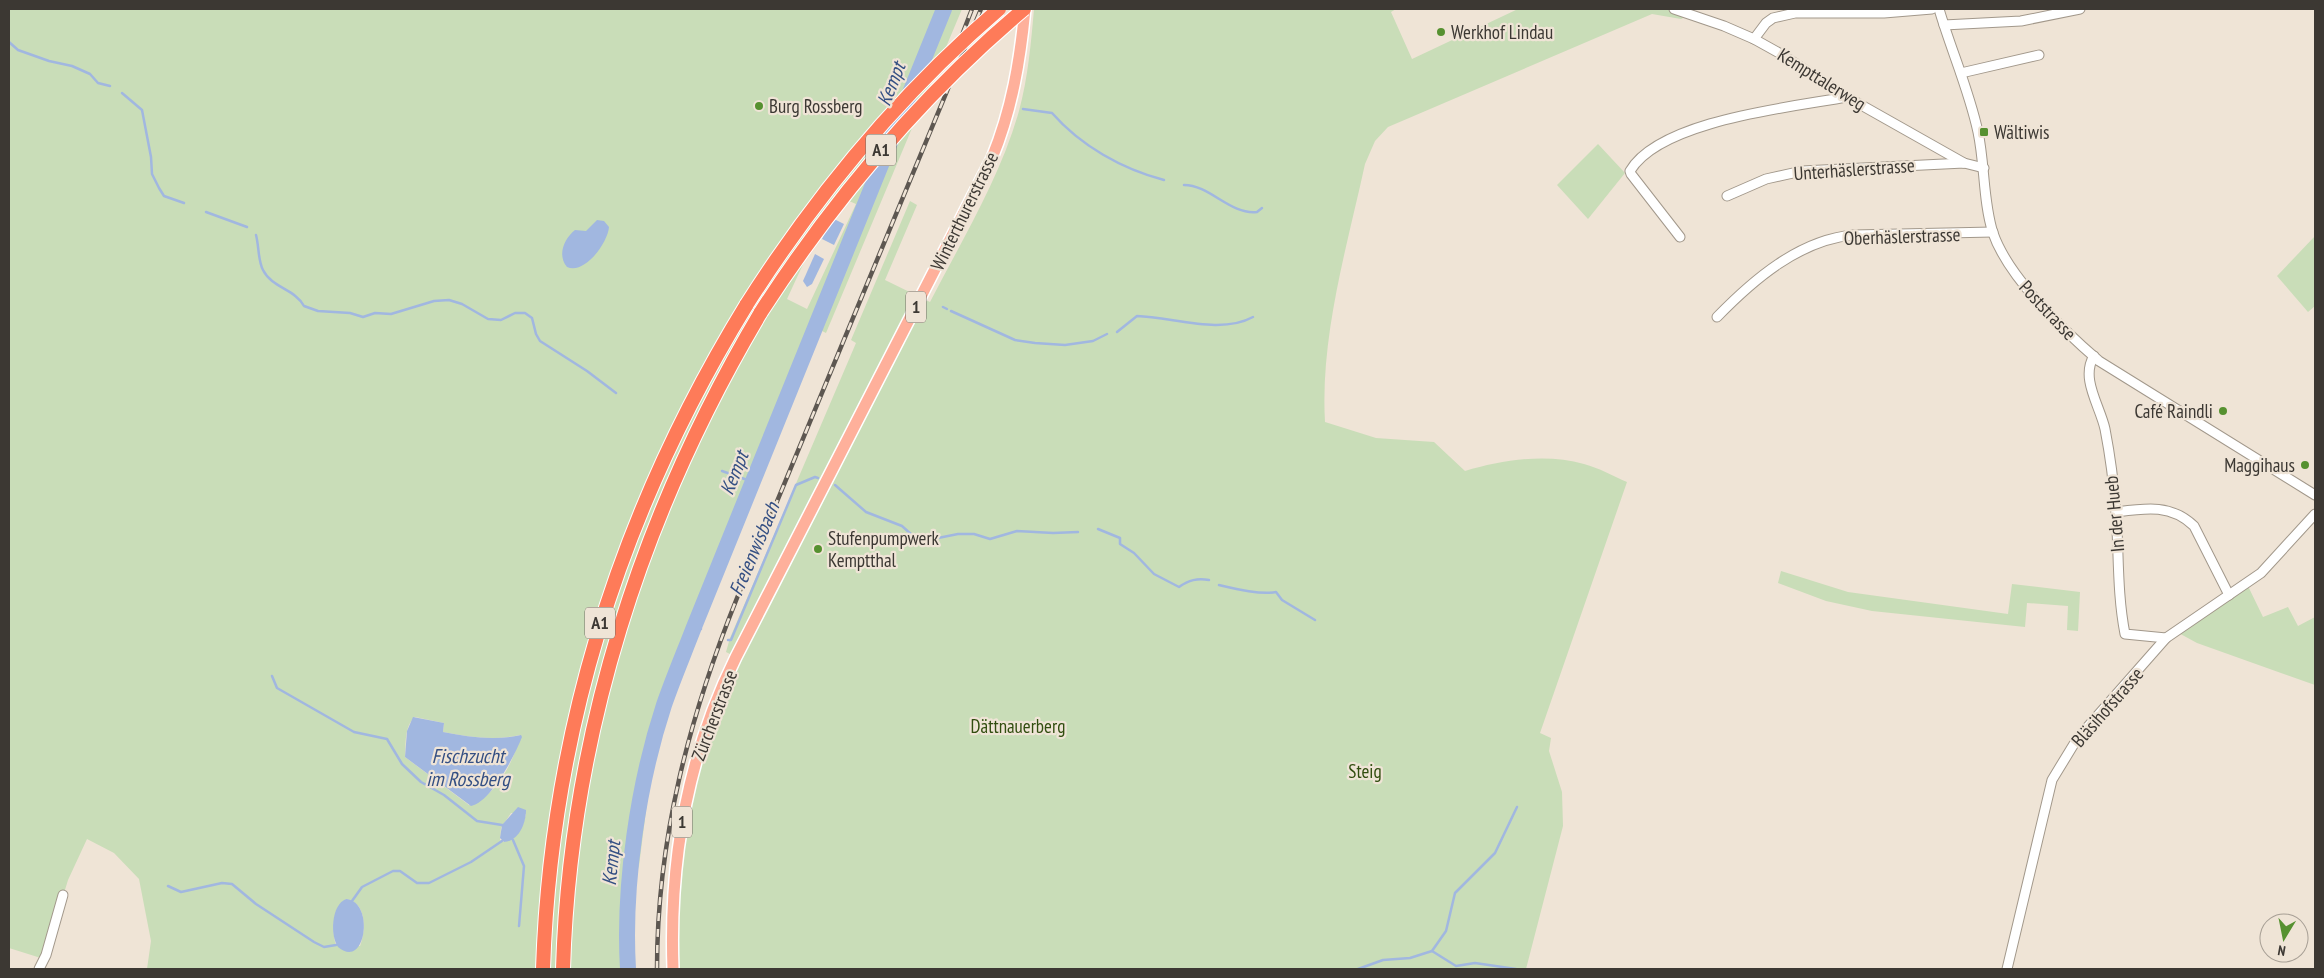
<svg xmlns="http://www.w3.org/2000/svg" width="2324" height="978" font-family="'PT Sans Narrow',sans-serif">
	<style>
		.green { fill: #c9ddb8; fill-rule: evenodd }
		.water { fill: #a1b7e0 }
		.lines { fill: none; stroke-linecap: round; stroke-linejoin: round }
		.stream { stroke: #a1b7e0; stroke-width: 2.5 }
		.river { stroke: #a1b7e0; stroke-width: 16 }
		.minor-casing { stroke: #a2988b; stroke-width: 11 }
		.major-casing { stroke: #fff; stroke-width: 14 }
		.highway-casing { stroke: #fff; stroke-width: 16 }
		.minor { stroke: #fff; stroke-width: 9 }
		.major { stroke: #feb09b; stroke-width: 11 }
		.highway { stroke: #fe7b59; stroke-width: 14 }
		.rail-casing { stroke: #5d5751; stroke-width: 4.5 }
		.rail { stroke: #efe4d6; stroke-width: 2.5; stroke-dasharray: 8; stroke-linecap: butt }
		.highway-bridge-casing { stroke: #fff; stroke-width: 16; stroke-linecap: butt }
		.highway-bridge { stroke: #fe7b59; stroke-width: 14 }
		.poi-dot { fill: #569130; stroke: #efe4d6; stroke-width: 2 }
		.labels { text-anchor: middle; stroke-width: 4.5; stroke-linejoin: round; paint-order: stroke }
		.shield { fill: #efe4d6; stroke: #726c64; stroke-width: 1 }
		.shield-label { font-size: 18px; font-weight: bold; fill: #3c3833 }
		.poi-label { font-size: 19px; fill: #3c3833; stroke: #efe4d6; text-anchor: start }
		.street-label { font-size: 19px; fill: #3c3833; stroke: #efe4d6 }
		.park-label { font-size: 19px; fill: #314d0f; stroke: #efe4d6 }
		.water-label { font-size: 20px; font-style: italic; fill: #344f83; stroke: #efe4d6 }
	</style>
	<rect width="100%" height="100%" fill="#efe4d6"/>
	<g class="green">
		<path d="M9,9H962L826,333L810,325L756,480L670,704L650,779L639,866L624,906V969H147L151,941L139,879L114,853L87,839L68,880L44,959L9,948ZM835,195L856,204L807,309L787,299ZM415,717L444,723L443,732C469,737 494,741 520,735C515,760 495,798 469,805L405,757C406,744 404,726 415,717ZM511,813L526,814C522,829 519,836 504,842L500,840L501,828ZM346,899C367,902 366,931 360,946L336,945L335,942C332,928 333,908 346,899Z"/>
		<path d="M1034,9H1396L1391,12L1412,59L1518,9H1674L1689,15L1681,19L1652,14L1388,127L1375,141L1365,164C1347,247 1320,336 1325,422L1376,438L1434,442L1465,471C1502,460 1546,453 1584,464C1599,468 1613,476 1627,482L1540,733L1551,738L1549,751L1562,792L1563,826L1526,969H673L684,815L736,657L726,652L730,638L856,343L851,340L910,201L917,205L885,280L930,302C962,240 1000,178 1019,111C1028,78 1031,43 1034,9Z"/>
		<path d="M1598,144L1625,173L1588,219L1557,185Z"/>
		<path d="M2315,236V306L2308,312L2277,276Z"/>
		<path d="M1781,571L1848,592L2008,614L2012,584L2080,592L2078,631L2067,630L2068,606L2027,603L2025,627L1872,611L1826,601L1778,583Z"/>
		<path d="M2247,584L2263,617L2288,607L2298,626L2315,617V685L2197,643L2175,631Z"/>
	</g>
	<g class="water">
		<path d="M832,218L844,224L834,245L822,239Z"/>
		<path d="M597,220L604,221L609,227C608,242 585,275 567,267C557,255 564,239 575,230L586,231Z"/>
		<path d="M815,254L824,259L812,284L807,287L803,281Z"/>
		<path d="M413,717L444,723L443,732C469,737 494,741 521,735L522,737C515,755 491,802 471,806L405,757L407,731Z"/>
		<path d="M518,807L526,810C526,823 519,841 504,842L500,838L502,825Z"/>
		<path d="M346,899C375,901 366,971 338,947C330,936 331,905 346,899Z"/>
	</g>
	<g class="lines">
		<g class="stream">
			<path d="M9,42L18,50L49,61L72,66L90,74L98,83L110,86"/>
			<path d="M122,93L142,110L151,157L152,174L159,188L164,196L184,203"/>
			<path d="M1023,109L1052,113C1081,146 1122,169 1164,180"/>
			<path d="M1184,185C1210,185 1230,215 1257,212L1262,208"/>
			<path d="M206,212L247,227"/>
			<path d="M256,235C259,246 258,261 263,270C272,288 295,289 304,306L318,311L350,313L363,317L375,313L391,314L434,301L449,300L462,304L488,319L501,320L515,313H525L532,318L536,334L540,341L587,371L616,393"/>
			<path d="M943,307L947,309"/>
			<path d="M951,311L1015,340L1035,343L1065,345L1093,341L1107,334"/>
			<path d="M1117,332L1137,316C1173,317 1220,335 1253,317"/>
			<path d="M722,471L753,482"/>
			<path d="M835,485L866,512L902,526L912,535L933,539L958,534H974L990,539L1017,531L1053,533L1078,532"/>
			<path d="M1098,529L1120,538V544L1134,553L1154,574L1179,587C1189,580 1197,578 1209,580"/>
			<path d="M1219,585C1236,589 1261,595 1276,592L1282,600L1315,620"/>
			<path d="M694,627L701,629"/>
			<path d="M728,640H731L796,485L815,477L818,478"/>
			<path d="M272,676L277,688L354,732L387,739L402,764L421,782L444,795L477,821L502,825"/>
			<path d="M513,840L524,866L519,926"/>
			<path d="M168,886L181,892L222,883L232,884L256,904L314,942L324,947L336,945"/>
			<path d="M352,901L362,887L393,871H400L417,883H429L471,862L502,841"/>
			<path d="M1432,951L1446,931L1455,893L1495,853L1517,807"/>
			<path d="M1358,969L1383,960L1410,958L1432,951L1456,966L1475,963L1516,969"/>
		</g>
		<path class="river" d="M628,969C623,886 638,784 664,705C673,679 684,653 694,627L944,9"/>
		<g class="minor-casing">
			<g id="minor">
				<path d="M1674,9L1724,26L1754,39L1781,54L1847,97L1964,163"/>
				<path d="M1939,9C1951,50 1969,90 1978,132C1985,165 1983,202 1993,233C2008,277 2064,331 2099,361L2315,495"/>
				<path d="M1944,25L2021,21L2080,9"/>
				<path d="M1754,39L1766,23L1773,18L1795,13H1884L1932,9"/>
				<path d="M1961,73L2039,55"/>
				<path d="M1727,196L1766,179L1802,171L1964,163L1984,168"/>
				<path d="M1680,237L1631,174L1630,171C1660,120 1793,107 1847,97"/>
				<path d="M1717,317C1753,280 1799,240 1853,235L1993,232"/>
				<path d="M2094,356C2080,378 2100,406 2105,429C2110,455 2114,485 2116,512C2119,553 2117,593 2125,634L2166,638"/>
				<path d="M2116,512C2146,508 2171,504 2194,526L2229,595"/>
				<path d="M39,969L46,955L63,895"/>
				<path d="M2007,969L2052,780L2077,739L2166,638L2261,573L2315,514"/>
			</g>
		</g>
		<g class="major-casing">
			<path id="major" d="M673,969C669,861 688,754 736,657L992,158C1012,109 1020,61 1025,9"/>
		</g>
		<g class="highway-casing">
			<g id="highway">
				<path d="M543,969C551,729 622,508 747,304"/>
				<path d="M563,969C570,736 642,512 761,312"/>
			</g>
		</g>
		<use href="#minor" class="minor"/>
		<use href="#major" class="major"/>
		<use href="#highway" class="highway"/>
		<g class="rail-casing">
			<g id="rail">
				<path d="M957,48L972,9"/>
				<path d="M657,969C657,839 689,718 737,598L981,9"/>
			</g>
		</g>
		<use href="#rail" class="rail"/>
		<g class="highway-bridge-casing">
			<g id="highway-bridge">
				<path d="M747,304C817,194 900,94 999,9"/>
				<path d="M761,312C834,199 921,96 1024,9"/>
			</g>
		</g>
		<use href="#highway-bridge" class="highway-bridge"/>
	</g>
	<g class="poi-dot">
		<circle cx="1441" cy="32" r="5"/>
		<circle cx="759" cy="106" r="5"/>
		<rect x="1979" y="127" width="10" height="10" rx="2.5"/>
		<circle cx="2223" cy="411" r="5"/>
		<circle cx="2305" cy="465" r="5"/>
		<circle cx="818" cy="549" r="5"/>
	</g>
	<g class="labels">
		<g class="shield">
			<rect x="866" y="134.5" width="30" height="31" rx="4"/>
			<rect x="906" y="291.5" width="20" height="31" rx="4"/>
			<rect x="585" y="607.5" width="30" height="31" rx="4"/>
			<rect x="672" y="806.5" width="20" height="31" rx="4"/>
		</g>
		<g class="shield-label">
			<text x="881" y="156">A1</text>
			<text x="916" y="313">1</text>
			<text x="600" y="629">A1</text>
			<text x="682" y="828">1</text>
		</g>
		<g class="poi-label">
			<text x="1451" y="39">Werkhof Lindau</text>
			<text x="769" y="113">Burg Rossberg</text>
			<text x="1994" y="139">Wältiwis</text>
			<text x="2213" y="418" text-anchor="end">Café Raindli</text>
			<text x="2295" y="472" text-anchor="end">Maggihaus</text>
			<text x="828" y="545">Stufenpumpwerk<tspan x="828" dy="22">Kemptthal</tspan></text>
		</g>
		<g class="street-label">
			<text transform="translate(1822 79) rotate(32)" y="7">Kempttalerweg</text>
			<text transform="translate(1854 169) rotate(-4)" y="7">Unterhäslerstrasse</text>
			<text transform="translate(964 211) rotate(-64)" y="7">Winterthurerstrasse</text>
			<text transform="translate(1902 236) rotate(-2)" y="7">Oberhäslerstrasse</text>
			<text transform="translate(2048 310) rotate(47)" y="7">Poststrasse</text>
			<text transform="translate(2114 514) rotate(-95)" y="7">In der Hueb</text>
			<text transform="translate(2107 707) rotate(-49)" y="7">Bläsihofstrasse</text>
			<text transform="translate(714 715) rotate(-69)" y="7">Zürcherstrasse</text>
		</g>
		<g class="park-label">
			<text x="1018" y="733">Dättnauerberg</text>
			<text x="1365" y="778">Steig</text>
		</g>
		<g class="water-label">
			<text transform="translate(891 84) rotate(-68)" y="7">Kempt</text>
			<text transform="translate(734 473) rotate(-68)" y="7">Kempt</text>
			<text transform="translate(754 549) rotate(-67)" y="7">Freienwisbach</text>
			<text x="468" y="763">Fischzucht<tspan x="468" dy="23">im Rossberg</tspan></text>
			<text transform="translate(611 863) rotate(-84)" y="7">Kempt</text>
		</g>
	</g>
	<rect width="2324" height="978" fill="none" stroke="#3c3833" stroke-width="20"/>
	<g transform="translate(2284 938) rotate(190)"><circle r="24" fill="#efe4d6" stroke="#a79f95"/>
	<path d="M0-4L9 19L0 12L-9 19Z" fill="#569130"/>
	<text y="-8" font-size="14" font-weight="bold" text-anchor="middle" fill="#3c3833">N</text>
	</g>
</svg>
